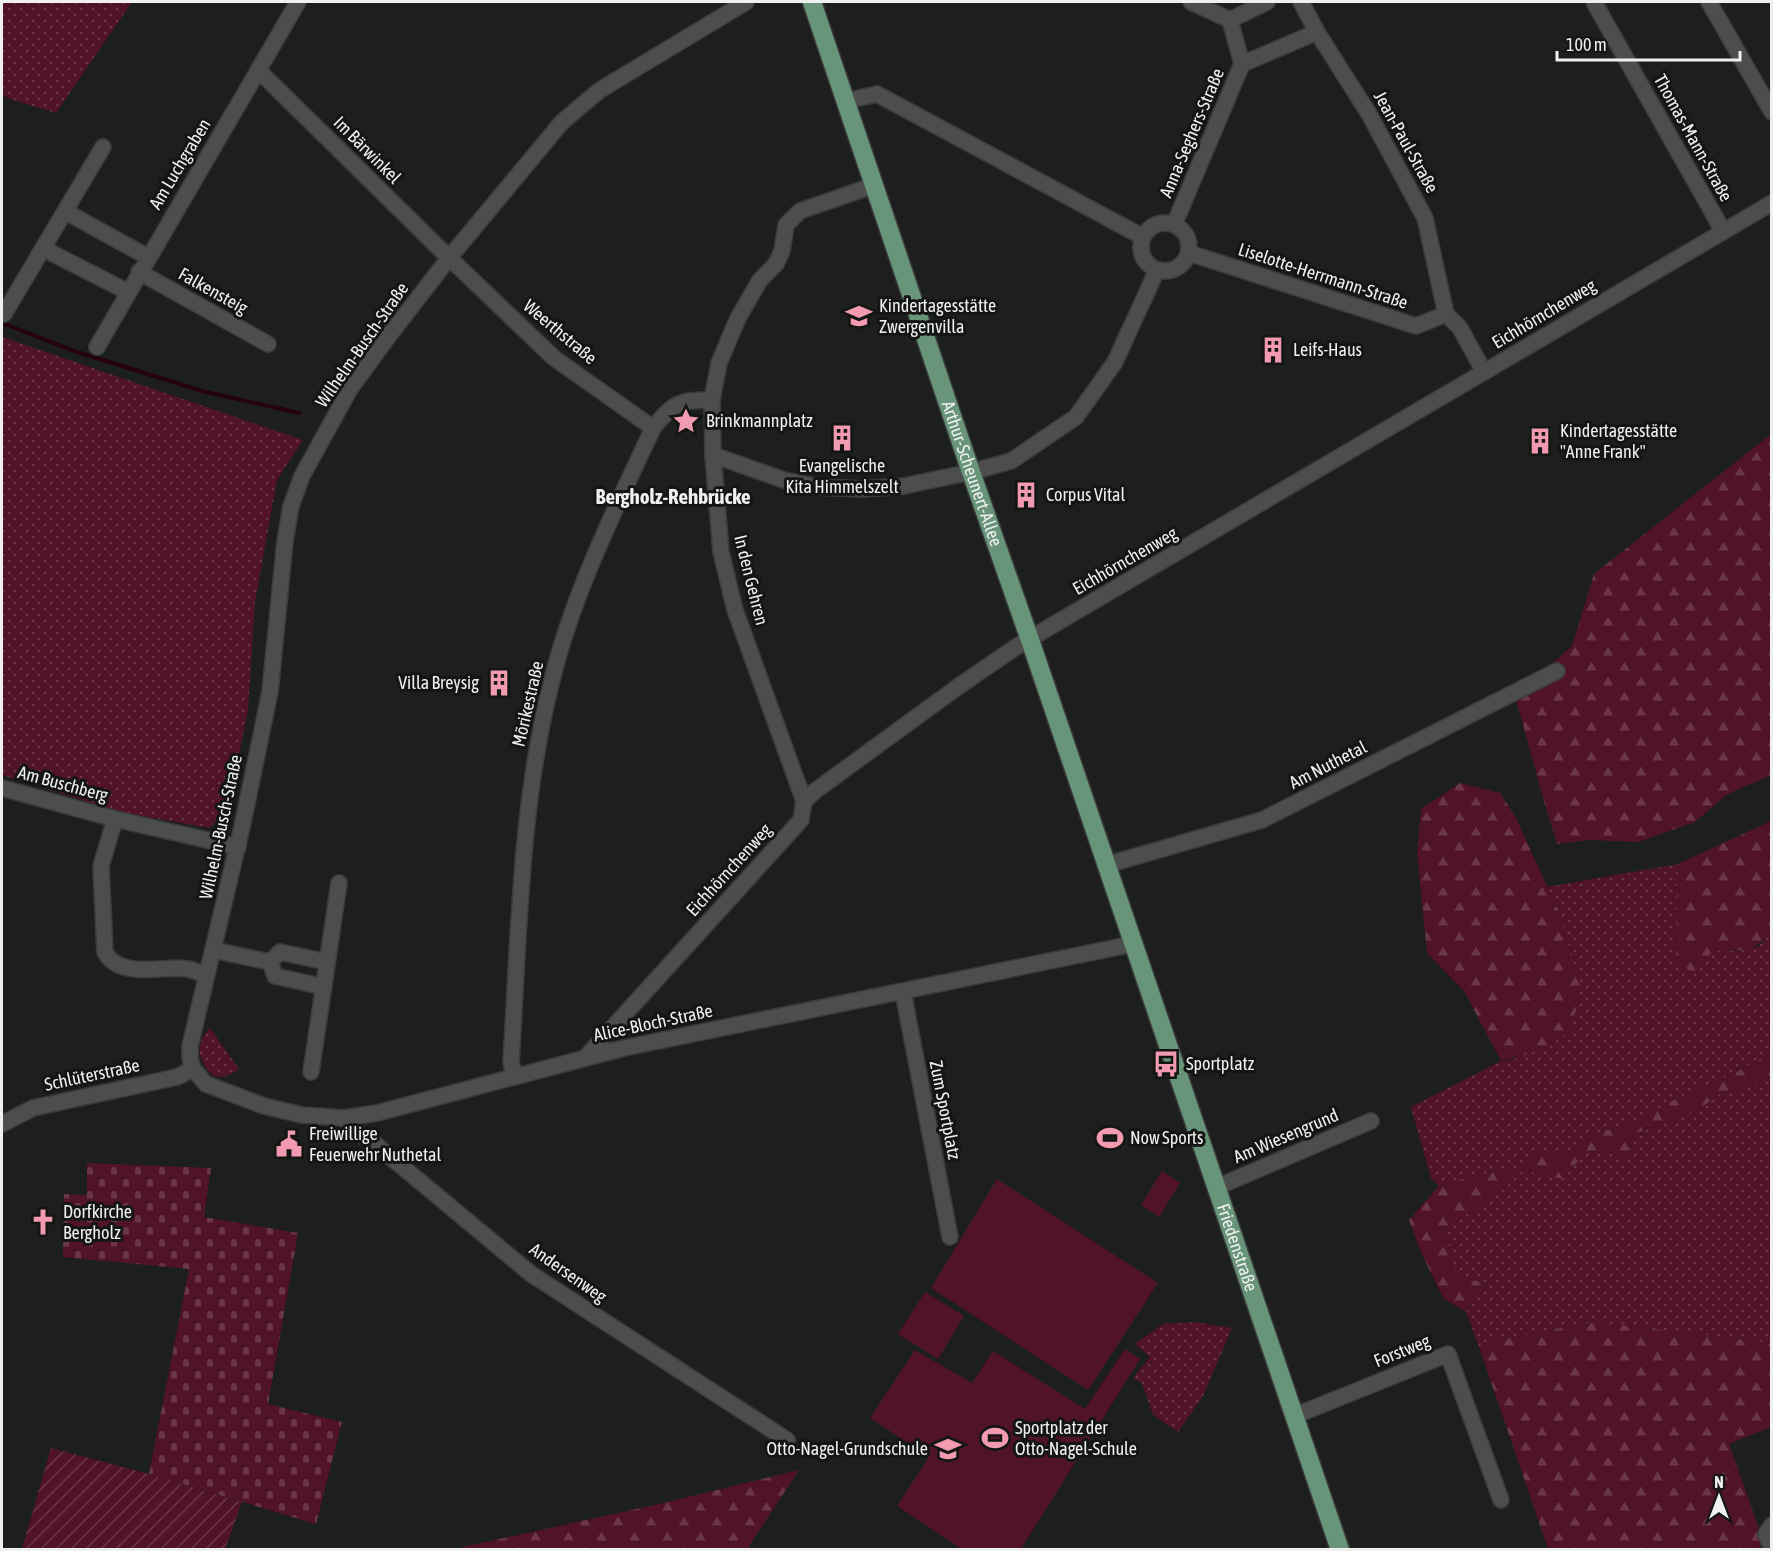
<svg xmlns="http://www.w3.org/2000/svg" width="1773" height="1551" font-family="'Asap Condensed',sans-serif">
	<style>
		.grass { fill: url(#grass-dots) }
		.forest { fill: url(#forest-firs) }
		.cemetery { fill: url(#cemetery-stones) }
		.garden { fill: url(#garden-furrows) }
		.pitch { fill: #501328 }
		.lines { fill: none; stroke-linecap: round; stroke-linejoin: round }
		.stream { stroke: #25020e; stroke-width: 4 }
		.minor-casing { stroke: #3a3c3b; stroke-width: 18 }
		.major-casing { stroke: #3a3c3b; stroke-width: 21 }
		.minor { stroke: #4b4e4c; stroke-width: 15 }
		.major { stroke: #68947a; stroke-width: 18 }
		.labels { text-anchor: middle; stroke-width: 6; stroke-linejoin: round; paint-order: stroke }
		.street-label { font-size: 18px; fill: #eff1f0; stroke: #131614 }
		.poi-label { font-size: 18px; fill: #eff1f0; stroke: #131614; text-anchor: start }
		.quarter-label { font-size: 21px; font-weight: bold; fill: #eff1f0; stroke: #131614 }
	</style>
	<defs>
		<pattern id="grass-dots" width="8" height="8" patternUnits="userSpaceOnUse" patternTransform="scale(1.5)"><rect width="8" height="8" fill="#501328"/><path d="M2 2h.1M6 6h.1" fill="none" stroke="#6a3648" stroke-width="1.8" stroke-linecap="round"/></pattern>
		<pattern id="forest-firs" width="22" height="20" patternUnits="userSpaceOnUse" patternTransform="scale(1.5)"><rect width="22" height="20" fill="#501328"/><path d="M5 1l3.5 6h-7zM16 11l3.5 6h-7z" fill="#6a3648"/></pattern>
		<pattern id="cemetery-stones" width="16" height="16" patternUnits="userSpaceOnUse" patternTransform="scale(1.5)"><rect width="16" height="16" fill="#501328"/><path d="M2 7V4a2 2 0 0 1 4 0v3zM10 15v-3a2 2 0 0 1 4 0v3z" fill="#6a3648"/></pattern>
		<pattern id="garden-furrows" width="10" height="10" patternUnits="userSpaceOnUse" patternTransform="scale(1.5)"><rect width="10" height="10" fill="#501328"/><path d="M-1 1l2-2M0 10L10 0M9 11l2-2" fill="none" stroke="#6a3648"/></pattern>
	</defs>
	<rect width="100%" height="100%" fill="#1c1f1d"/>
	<g class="grass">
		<path d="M2,2H132L56,113L10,99L2,94Z"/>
		<path d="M2,337L303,440L277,480L255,602L248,709L228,811L209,828L120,812L2,775Z"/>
		<path d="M1678,864L1676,963L1712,951H1737L1759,946L1771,933V1053L1733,1074L1668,1103L1631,1124L1596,1133L1576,1150L1532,1155L1516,1169L1477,1175L1439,1186L1431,1178L1411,1107L1501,1061L1515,1059L1558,910L1547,887Z"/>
		<path d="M210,1028L239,1069L228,1076L215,1077C198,1063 193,1044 210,1028Z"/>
		<path d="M1771,1076V1343L1594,1322L1478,1344L1466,1312L1488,1285L1457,1274L1444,1229L1499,1193L1523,1170L1562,1179L1587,1151L1626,1156L1634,1134L1695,1112L1720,1094L1744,1089Z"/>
		<path d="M1195,1322L1232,1328L1203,1396L1178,1432L1153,1415L1142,1383L1133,1378L1150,1357L1135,1344L1163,1324Z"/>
	</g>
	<g class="forest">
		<path d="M1771,434V775L1726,795L1695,822L1638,842L1590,840L1557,844L1544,801L1515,696L1572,646L1594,574Z"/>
		<path d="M1460,783L1500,793L1515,816L1558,910L1581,985L1571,1029L1545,1049L1501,1061L1464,991L1427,953L1417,853L1421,809Z"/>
		<path d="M1771,821V933C1751,954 1739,950 1712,951L1696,973L1676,963L1678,864Z"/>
		<path d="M1771,1053V1076L1744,1089L1720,1094L1695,1112L1634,1134L1626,1156L1587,1151L1562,1179L1523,1170L1499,1193L1444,1229L1457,1274L1488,1285L1466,1312L1443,1298L1419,1248L1409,1220L1439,1186L1477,1175L1516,1169L1532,1155L1576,1150L1596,1133L1631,1124L1668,1103L1733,1074Z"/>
		<path d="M1594,1322L1771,1343V1427L1729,1444L1765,1545L1751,1550L1548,1549L1478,1344Z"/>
		<path d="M799,1470L749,1546L751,1549H454L659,1504Z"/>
	</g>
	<path class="cemetery" d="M87,1163L211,1168L204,1217L298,1233L268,1404L342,1422L316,1524L149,1474L189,1269L63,1257L64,1194L87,1195Z"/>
	<path class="garden" d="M51,1448L149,1474L242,1502L225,1549H22Z"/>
	<g class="pitch">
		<path d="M1162,1171L1180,1183L1159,1217L1141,1205Z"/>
		<path d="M997,1179L1158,1283L1088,1390L931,1288Z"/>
		<path d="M925,1292L964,1316L938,1359L898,1334Z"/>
		<path d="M1125,1349L1140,1359L1021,1549H962L897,1506L929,1457L870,1418L915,1350L972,1383L993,1351L1085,1409Z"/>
	</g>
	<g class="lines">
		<path class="stream" d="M2,323L74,351L202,391L299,413"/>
		<g class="minor-casing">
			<g id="minor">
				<path d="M746,2L600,90L562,122L449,258L388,337L350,389L302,476L291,506L285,541L270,692L242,827L190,1046V1058L193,1069L206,1084L264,1106L302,1115L344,1118L377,1113L624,1048L1133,944"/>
				<path d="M1191,2L1230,20L1267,2"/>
				<path d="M1301,2L1317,32L1369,114L1425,218L1446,314"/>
				<path d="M1594,2L1723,231"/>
				<path d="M1709,2L1772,112"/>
				<path d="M1230,20L1242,64"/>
				<path d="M258,70L440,249L554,358L653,428"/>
				<path d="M846,101L877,94L1143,237"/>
				<path d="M66,212L148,257"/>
				<circle cx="1165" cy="247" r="24"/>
				<path d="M1174,225L1242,64L1317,32"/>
				<path d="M44,249L128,292"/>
				<path d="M1189,253L1416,326L1446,314L1460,328L1484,372"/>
				<path d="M139,272L268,344"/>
				<path d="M4,314L103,147"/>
				<path d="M97,347L298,2"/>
				<path d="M713,455L784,480L818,487L863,489L904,486L971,472L1011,461L1076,417L1115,362L1157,270"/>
				<path d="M2,788L115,819L238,847"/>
				<path d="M804,801L735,610L721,552L713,455L712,400L719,363L738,318L760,280L776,264L782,251L786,225L800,211L875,185"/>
				<path d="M115,819L101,866L105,952C120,980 162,965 188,969C194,970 200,973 206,975"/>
				<path d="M1106,865L1262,820L1557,671"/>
				<path d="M213,950L270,962"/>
				<path d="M270,962L275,976L324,987"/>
				<path d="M270,962L280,952L327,962"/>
				<path d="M903,992L950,1237"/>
				<path d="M585,1058L801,820L804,801L815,791L959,686L1019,645L1772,203"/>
				<path d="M311,1072L339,883"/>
				<path d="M514,1076L511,1062C519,934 520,804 552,680C574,591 615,510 653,428C674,402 680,400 712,400"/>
				<path d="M344,1118L352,1129L375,1144L531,1274L787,1440"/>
				<path d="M2,1124L33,1108L177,1077L193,1069"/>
				<path d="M1217,1187L1371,1121"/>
				<path d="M1294,1416L1448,1354L1501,1500"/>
				<path d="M1772,1525L1766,1534L1772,1549"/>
			</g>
		</g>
		<g class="major-casing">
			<g id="major">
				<path id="s1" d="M812,2L971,472L1030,640L1340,1550"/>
			</g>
		</g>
		<use href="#minor" class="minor"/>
		<use href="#major" class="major"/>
	</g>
	<defs>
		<g id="school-bare" transform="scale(2.07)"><path d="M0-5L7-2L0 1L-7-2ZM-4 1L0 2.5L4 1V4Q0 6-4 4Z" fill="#f29ab0" stroke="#131614" stroke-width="2.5" paint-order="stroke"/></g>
		<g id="building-bare" transform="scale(2.07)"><path d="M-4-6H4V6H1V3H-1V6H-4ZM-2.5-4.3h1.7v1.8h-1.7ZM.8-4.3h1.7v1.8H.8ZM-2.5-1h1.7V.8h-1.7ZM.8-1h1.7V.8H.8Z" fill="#f29ab0" stroke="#131614" stroke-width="2.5" paint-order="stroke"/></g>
		<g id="sight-bare" transform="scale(2.07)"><path d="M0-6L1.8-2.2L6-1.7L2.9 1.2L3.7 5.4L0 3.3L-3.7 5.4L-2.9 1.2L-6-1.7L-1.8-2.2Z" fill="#f29ab0" stroke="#131614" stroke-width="2.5" paint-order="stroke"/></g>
		<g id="bus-bare" transform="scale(2.07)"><path d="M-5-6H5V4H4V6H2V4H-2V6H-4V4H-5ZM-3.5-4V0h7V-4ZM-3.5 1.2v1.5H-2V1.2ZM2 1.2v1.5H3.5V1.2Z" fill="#f29ab0" stroke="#131614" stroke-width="2.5" paint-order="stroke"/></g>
		<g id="stadium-bare" transform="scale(2.07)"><path d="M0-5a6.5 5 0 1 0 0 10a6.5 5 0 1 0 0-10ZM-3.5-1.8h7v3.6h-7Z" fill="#f29ab0" stroke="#131614" stroke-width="2.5" paint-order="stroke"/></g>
		<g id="civic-bare" transform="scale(2.07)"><path d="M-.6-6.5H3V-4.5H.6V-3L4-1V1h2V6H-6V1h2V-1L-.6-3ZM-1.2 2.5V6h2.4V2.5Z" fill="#f29ab0" stroke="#131614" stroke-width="2.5" paint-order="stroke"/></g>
		<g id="church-bare" transform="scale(2.07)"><path d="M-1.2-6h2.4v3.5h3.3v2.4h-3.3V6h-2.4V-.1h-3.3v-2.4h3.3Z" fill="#f29ab0" stroke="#131614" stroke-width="2.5" paint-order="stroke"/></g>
	</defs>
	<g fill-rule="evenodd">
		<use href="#school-bare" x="859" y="316"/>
		<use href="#building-bare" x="1273" y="350"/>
		<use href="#sight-bare" x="686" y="421"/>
		<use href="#building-bare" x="842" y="438"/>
		<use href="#building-bare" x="1540" y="441"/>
		<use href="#building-bare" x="1026" y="495"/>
		<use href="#building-bare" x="499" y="683"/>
		<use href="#bus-bare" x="1166" y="1064"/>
		<use href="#stadium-bare" x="1110" y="1138"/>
		<use href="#civic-bare" x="289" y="1144"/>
		<use href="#church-bare" x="43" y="1222"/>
		<use href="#stadium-bare" x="995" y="1438"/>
		<use href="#school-bare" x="948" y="1449"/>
	</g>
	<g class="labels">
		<g class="street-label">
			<text transform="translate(1192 133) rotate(-67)" y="6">Anna-Seghers-Straße</text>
			<text transform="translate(1693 138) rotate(61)" y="6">Thomas-Mann-Straße</text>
			<text transform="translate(1406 142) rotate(61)" y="6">Jean-Paul-Straße</text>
			<text transform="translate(367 150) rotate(45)" y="6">Im Bärwinkel</text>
			<text transform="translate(180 164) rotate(-59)" y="6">Am Luchgraben</text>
			<text transform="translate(1323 276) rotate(18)" y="6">Liselotte-Herrmann-Straße</text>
			<text transform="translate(213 291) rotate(29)" y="6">Falkensteig</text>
			<text transform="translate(1544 314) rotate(-31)" y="6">Eichhörnchenweg</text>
			<text transform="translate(560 332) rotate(40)" y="6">Weerthstraße</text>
			<text transform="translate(362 345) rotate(-55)" y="6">Wilhelm-Busch-Straße</text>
			<text dy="6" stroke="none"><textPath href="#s1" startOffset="498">Arthur-Scheunert-Allee</textPath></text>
			<text transform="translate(1125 561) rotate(-30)" y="6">Eichhörnchenweg</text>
			<text transform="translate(751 580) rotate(76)" y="6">In den Gehren</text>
			<text transform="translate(528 704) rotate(-77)" y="6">Mörikestraße</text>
			<text transform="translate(1328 765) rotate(-27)" y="6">Am Nuthetal</text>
			<text transform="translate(63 784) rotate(15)" y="6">Am Buschberg</text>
			<text transform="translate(221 827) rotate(-78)" y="6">Wilhelm-Busch-Straße</text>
			<text transform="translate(729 870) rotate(-48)" y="6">Eichhörnchenweg</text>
			<text transform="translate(653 1023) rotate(-12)" y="6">Alice-Bloch-Straße</text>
			<text transform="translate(92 1075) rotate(-12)" y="6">Schlüterstraße</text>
			<text transform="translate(945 1110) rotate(79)" y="6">Zum Sportplatz</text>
			<text transform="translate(1286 1136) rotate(-23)" y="6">Am Wiesengrund</text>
			<text dy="6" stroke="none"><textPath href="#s1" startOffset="1316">Friedenstraße</textPath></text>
			<text transform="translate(568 1273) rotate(35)" y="6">Andersenweg</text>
			<text transform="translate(1402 1351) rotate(-22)" y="6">Forstweg</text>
		</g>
		<g class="poi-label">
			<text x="879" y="312">Kindertagesstätte<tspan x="879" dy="21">Zwergenvilla</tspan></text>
			<text x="1293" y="356">Leifs-Haus</text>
			<text x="706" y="427">Brinkmannplatz</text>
			<text x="1560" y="437">Kindertagesstätte<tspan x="1560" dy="21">"Anne Frank"</tspan></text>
			<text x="842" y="472" text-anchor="middle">Evangelische<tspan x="842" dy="21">Kita Himmelszelt</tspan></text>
			<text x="1046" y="501">Corpus Vital</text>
			<text x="479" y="689" text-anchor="end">Villa Breysig</text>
			<text x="1186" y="1070">Sportplatz</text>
			<text x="309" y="1140">Freiwillige<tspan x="309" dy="21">Feuerwehr Nuthetal</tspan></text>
			<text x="1130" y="1144">Now Sports</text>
			<text x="63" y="1218">Dorfkirche<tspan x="63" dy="21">Bergholz</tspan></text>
			<text x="1015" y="1434">Sportplatz der<tspan x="1015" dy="21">Otto-Nagel-Schule</tspan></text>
			<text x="928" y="1455" text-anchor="end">Otto-Nagel-Grundschule</text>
		</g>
		<g class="quarter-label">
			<text x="673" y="504">Bergholz-Rehbrücke</text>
		</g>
	</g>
	<rect width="1773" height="1551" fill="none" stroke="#eff1f0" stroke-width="6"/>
	<g transform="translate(1719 1497)" stroke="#131614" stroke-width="4.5" paint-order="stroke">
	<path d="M0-4.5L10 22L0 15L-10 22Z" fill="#eff1f0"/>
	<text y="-9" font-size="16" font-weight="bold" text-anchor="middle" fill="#eff1f0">N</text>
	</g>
	<path d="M1557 51v9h183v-9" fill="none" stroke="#eff1f0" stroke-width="3"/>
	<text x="1566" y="51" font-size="18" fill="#eff1f0" stroke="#131614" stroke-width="4.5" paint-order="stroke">100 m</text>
</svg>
